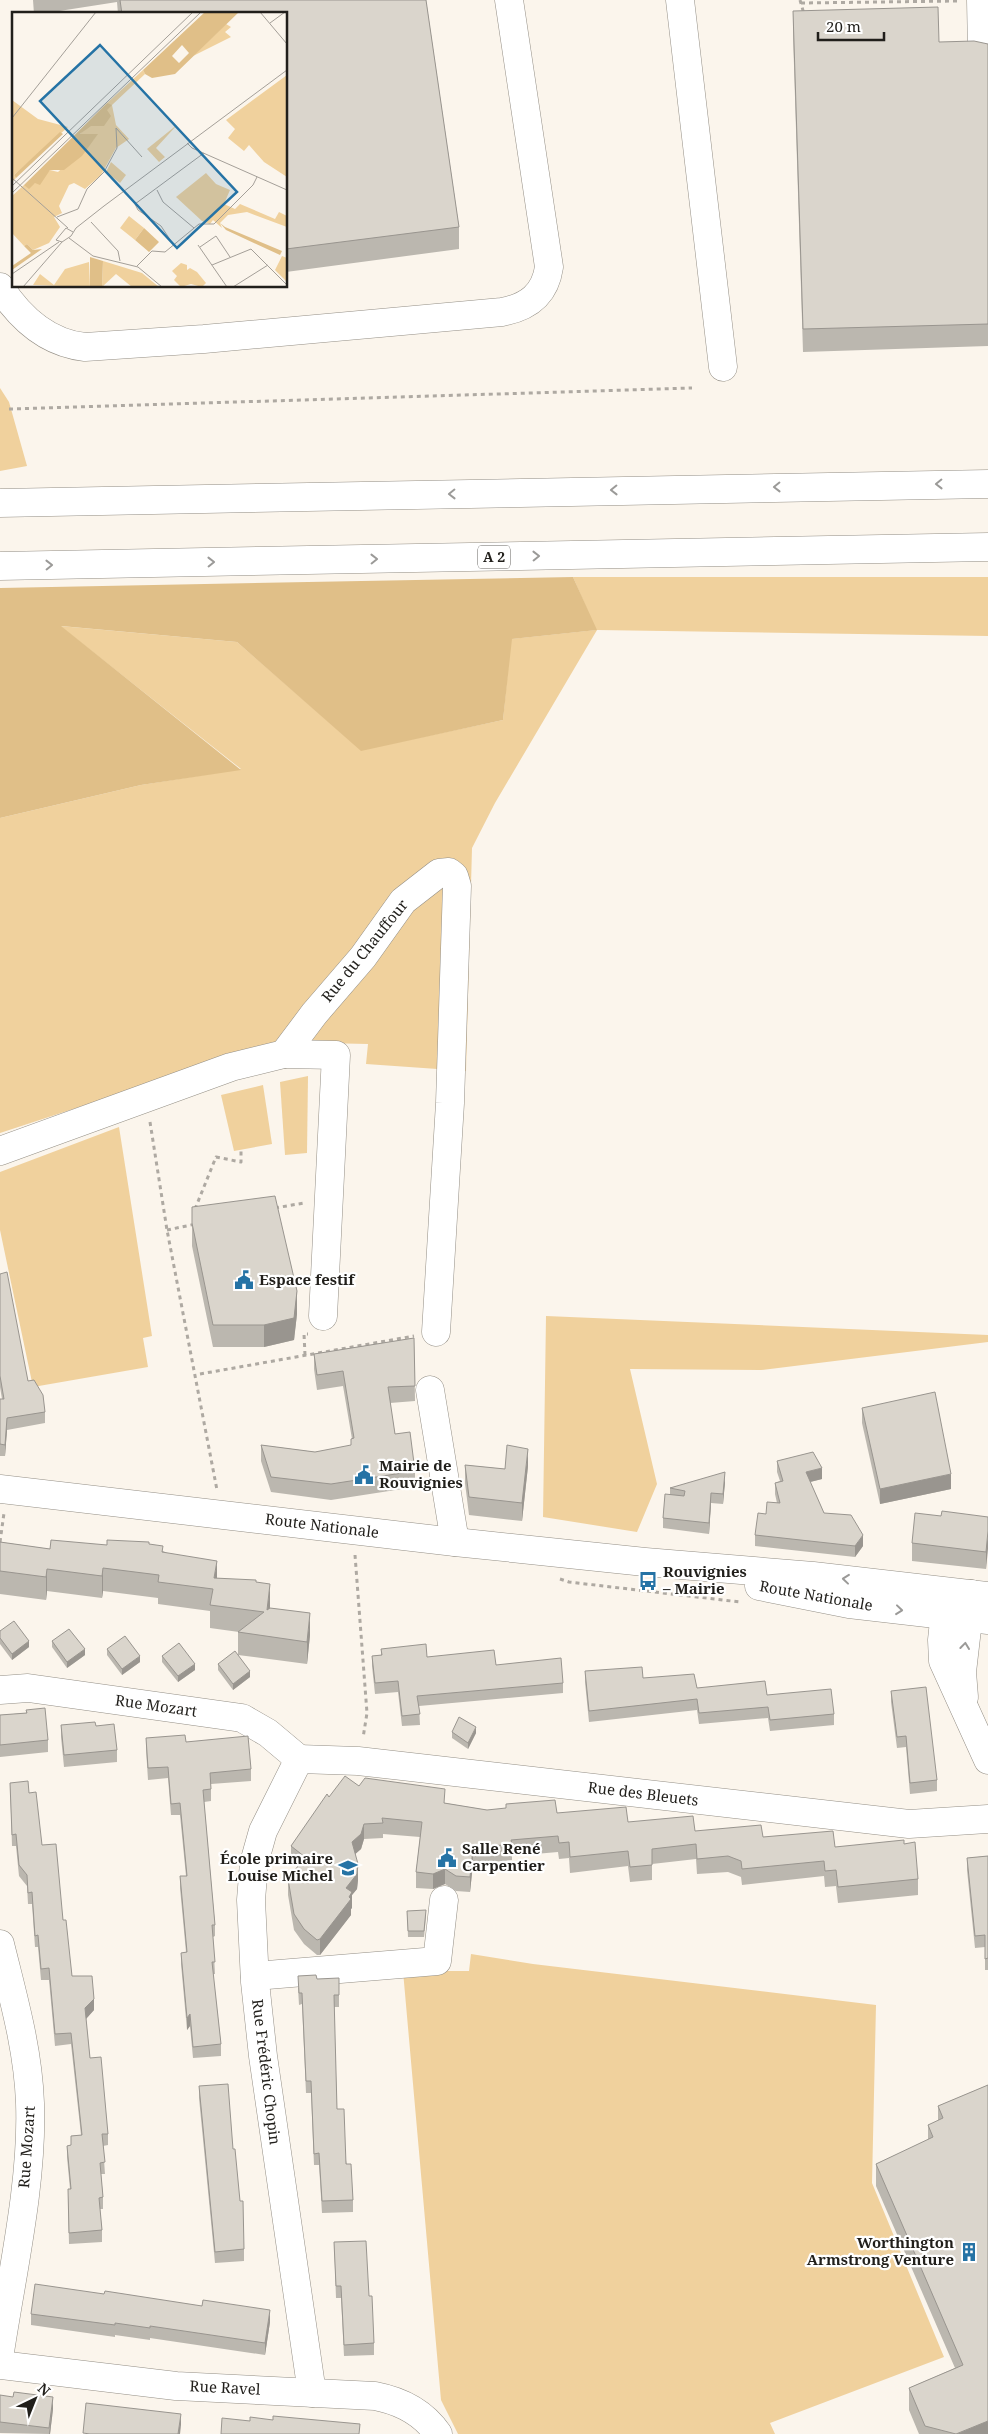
<svg xmlns="http://www.w3.org/2000/svg" width="988" height="2434" font-family="'Noto Serif',serif">
	<style>
		.green { fill: #f0d19d }
		.forest { fill: #e0bf88 }
		.lines { fill: none; stroke-linecap: round; stroke-linejoin: round }
		.minor-casing { stroke: #948f86; stroke-width: 29 }
		.major-casing { stroke: #948f86; stroke-width: 29 }
		.highway-casing { stroke: #948f86; stroke-width: 29 }
		.path { stroke: #aea9a2; stroke-width: 3; stroke-dasharray: 4 4; stroke-linecap: butt }
		.minor { stroke: #fff; stroke-width: 28 }
		.major { stroke: #fff; stroke-width: 28 }
		.highway { stroke: #fff; stroke-width: 28 }
		.wall { fill: #bbb7af }
		.shaded-wall { fill: #99958f }
		.building { fill: #dad5cc; stroke: #99958f }
		.oneway { stroke: #9b9a98 }
		.labels { text-anchor: middle; stroke-width: 4.5; stroke-linejoin: round; paint-order: stroke }
		.shield { fill: #fff; stroke: #64625f; stroke-width: 1 }
		.shield-label { font-size: 14px; font-weight: bold; fill: #211f1b }
		.street-label { font-size: 15px; fill: #211f1b; stroke: #fff }
		.poi-label { font-size: 15px; font-weight: bold; fill: #211f1b; stroke: #fff; text-anchor: start }
		.inset-road { fill: none; stroke: #a49f98; stroke-width: 1 }
		.view { fill: #2573a5; fill-opacity: 0.15; stroke: #2573a5; stroke-width: 2.5 }
		.inset-edge { fill: none; stroke: #211f1b; stroke-width: 2.5 }
	</style>
	<rect width="100%" height="100%" fill="#fbf5ec"/>
	<g class="green">
		<path d="M0,388L9,402L27,466L0,471Z"/>
		<path d="M573,577H988V636L597,630L495,803L472,848L466,1071L366,1064L368,1044L277,1042L0,1133V818L141,785L241,769L60,626L237,642L361,750L503,720L511,639L596,630Z"/>
		<path d="M308,1076L307,1153L285,1155L280,1082Z"/>
		<path d="M263,1085L272,1144L234,1151L221,1095Z"/>
		<path d="M119,1127L152,1336L143,1338L148,1367L33,1387L0,1230V1172Z"/>
		<path d="M546,1316L988,1335V1342L761,1370L630,1369L657,1484L637,1532L543,1517Z"/>
		<path d="M471,1954L533,1964L876,2005L872,2183L944,2357L770,2423L775,2434H458L441,2400L403,1971H469Z"/>
	</g>
	<path class="forest" d="M573,577L597,630L512,639L503,720L361,751L237,642L61,626L241,770L141,785L0,818V588Z"/>
	<g class="lines">
		<g class="minor-casing">
			<g id="minor">
				<path d="M680,0L723,367"/>
				<path d="M981,0L982,51H988"/>
				<path d="M0,287C20,318 48,343 85,347L204,339L502,312C528,307 545,295 549,267L509,0"/>
				<path d="M284,1054L336,1055L323,1316"/>
				<path d="M0,1151L231,1067L284,1054L314,1014L363,957L403,901L439,873L449,872L454,876L457,886L450,1103L436,1332"/>
				<path d="M430,1390L455,1542"/>
				<path d="M947,1593L942,1640L943,1661L988,1760"/>
				<path d="M0,1690L28,1688L242,1718L268,1733L299,1759"/>
				<path d="M964,1697L962,1672L971,1594"/>
				<path d="M299,1759L358,1761L909,1824L988,1819"/>
				<path d="M299,1759L263,1831L254,1863L251,1900L255,1982L263,2056L312,2393"/>
				<path d="M0,1944C13,1997 28,2048 30,2103C33,2182 12,2273 0,2352"/>
				<path d="M255,1976L437,1961L444,1900"/>
				<path d="M0,2365L176,2386L375,2396C401,2401 423,2412 438,2434"/>
			</g>
		</g>
		<g class="major-casing">
			<g id="major">
				<path d="M0,1489L455,1542L645,1562L813,1576L988,1596"/>
				<path d="M759,1586L849,1604L988,1620"/>
			</g>
		</g>
		<g class="highway-casing">
			<g id="highway">
				<path d="M0,503L988,484"/>
				<path d="M0,566L988,547"/>
			</g>
		</g>
		<g class="path">
			<path d="M800,0L804,14"/>
			<path d="M801,3L957,1"/>
			<path d="M9,409L692,388"/>
			<path d="M150,1122L167,1230L217,1490"/>
			<path d="M275,1208L304,1203"/>
			<path d="M195,1209L216,1157L241,1162V1150"/>
			<path d="M167,1230L196,1224"/>
			<path d="M305,1355L304,1334H308"/>
			<path d="M200,1374L414,1336"/>
			<path d="M0,1542L4,1513"/>
			<path d="M355,1555L367,1713L363,1738"/>
			<path d="M560,1579L569,1582L740,1602"/>
		</g>
		<use href="#minor" class="minor"/>
		<use href="#major" class="major"/>
		<use href="#highway" class="highway"/>
	</g>
	<g class="wall">
		<path d="M33,0H426L459,227V249L286,272V14H118L117,2L40,14H34Z"/>
		<path d="M793,11L939,42L988,44V346L803,352L793,34Z"/>
		<path d="M160,286H177L160,288Z"/>
		<path d="M192,1223L297,1314L294,1340L264,1347H213L192,1246Z"/>
		<path d="M0,1274L28,1381L45,1412V1423L7,1430L5,1456H0V1399H2L0,1387Z"/>
		<path d="M414,1338L415,1401L390,1403L395,1434L415,1471V1487L331,1500L271,1492L261,1461V1445L315,1452L351,1446V1439H352L343,1386L317,1390L314,1369V1354Z"/>
		<path d="M862,1408L951,1489L880,1504L862,1423Z"/>
		<path d="M777,1461L822,1479L810,1482L824,1513L863,1546L855,1557L755,1546V1535L766,1514L777,1503L775,1494V1483L780,1481L777,1472Z"/>
		<path d="M465,1465L505,1469L528,1466L522,1521L469,1515L465,1483Z"/>
		<path d="M725,1482L723,1504L711,1503L709,1534L663,1528V1518L670,1494V1488Z"/>
		<path d="M941,1516L988,1517L986,1569L912,1561V1543Z"/>
		<path d="M0,1542L50,1549L107,1545L149,1544L217,1578L256,1582L270,1608L310,1635L307,1664L238,1655L250,1677L233,1690L218,1670V1664L238,1655V1632H239L210,1628V1611L158,1604V1598L103,1591L102,1598L47,1591L46,1600L0,1594Z"/>
		<path d="M0,1631L29,1647L12,1660L0,1644Z"/>
		<path d="M52,1641L85,1655L67,1668L52,1647Z"/>
		<path d="M107,1649L140,1662L122,1675L107,1655Z"/>
		<path d="M381,1649L427,1657L496,1665L563,1683V1693L419,1706L420,1725L402,1726L398,1692L375,1694L372,1666V1656L381,1655Z"/>
		<path d="M162,1656L195,1670L178,1682L162,1662Z"/>
		<path d="M585,1671L643,1678L697,1688L767,1695L834,1714V1725L770,1731L768,1718L699,1724L697,1710L589,1722L585,1682Z"/>
		<path d="M891,1691L937,1780V1791L910,1794L906,1747L897,1748L891,1702Z"/>
		<path d="M26,1710L48,1740V1752L0,1757V1715L26,1713Z"/>
		<path d="M61,1725L96,1726L117,1750V1762L64,1767L61,1737Z"/>
		<path d="M452,1732L476,1733L468,1749L452,1738Z"/>
		<path d="M146,1738L186,1742L251,1769V1781L211,1784V1801L204,1802L215,1925V1936L213,1937L215,1974H213L221,2044V2056L193,2058L190,2026L187,2030L181,1964V1953L186,1952L180,1888V1876H186L180,1815H171L168,1778L148,1780L146,1749Z"/>
		<path d="M10,1783L29,1793L42,1845L63,1920L72,1976L94,2010L86,2019L90,2058L108,2134V2145L103,2146L105,2174H101L103,2197V2209H100L102,2230V2242L69,2244L68,2201L70,2189L67,2157V2146L71,2145V2136L81,2135L71,2044L55,2046L49,1980H41L38,1947H35L32,1904H28L27,1886L19,1876L16,1846H12Z"/>
		<path d="M359,1786L445,1803L487,1810L557,1813L695,1831L763,1837L835,1847L904,1844L918,1879V1895L838,1903L836,1886L825,1887L824,1876L742,1885L741,1877L728,1872L697,1874L696,1859L652,1864V1880L630,1882L628,1866L570,1873L569,1858L559,1859L558,1852L512,1856V1860L473,1864L470,1892L456,1891L445,1884L433,1889L416,1888V1872L420,1837L383,1834V1838L364,1839L361,1849L355,1854L358,1880L357,1889L352,1895V1908L351,1909V1915L320,1955H317L304,1944L294,1930L288,1895V1879L298,1867L291,1861V1846L329,1797Z"/>
		<path d="M988,1856V1970H985V1947L975,1948L967,1870V1858Z"/>
		<path d="M407,1911L426,1916L424,1937H408Z"/>
		<path d="M317,1979L339,1995V2007H334L337,2109L353,2200V2212L322,2213L319,2165H314L311,2093H306L302,2004L299,2005L298,1988Z"/>
		<path d="M988,2085V2434H919L909,2410V2388L955,2368L876,2186V2164L928,2140V2125L938,2121V2106Z"/>
		<path d="M199,2086L233,2149L244,2249V2261L215,2263L199,2098Z"/>
		<path d="M334,2242L369,2296L374,2343V2355L344,2356L341,2298H336Z"/>
		<path d="M31,2314L270,2322L265,2355L150,2338V2340L115,2335V2337L31,2325Z"/>
		<path d="M0,2395L53,2409L50,2434L0,2433Z"/>
	</g>
	<g class="shaded-wall">
		<path d="M297,1291V1314L294,1340L264,1347V1325Z"/>
		<path d="M7,1418V1430L5,1456V1445Z"/>
		<path d="M528,1449V1466L522,1521V1503Z"/>
		<path d="M822,1468V1479L806,1483V1472Z"/>
		<path d="M725,1472V1482L723,1504V1494Z"/>
		<path d="M951,1474V1489L880,1504V1489Z"/>
		<path d="M711,1493V1503L709,1534V1523Z"/>
		<path d="M988,1531V1549L986,1569V1552Z"/>
		<path d="M863,1535V1546L855,1557V1546Z"/>
		<path d="M217,1561V1583L214,1578Z"/>
		<path d="M103,1568V1591L102,1598V1576Z"/>
		<path d="M47,1569V1591L46,1600V1577Z"/>
		<path d="M270,1584V1607L267,1633V1610Z"/>
		<path d="M310,1613V1635L307,1664V1642Z"/>
		<path d="M29,1641V1647L12,1660V1654Z"/>
		<path d="M85,1649V1655L67,1668V1662Z"/>
		<path d="M140,1656V1662L122,1675V1669Z"/>
		<path d="M195,1664V1670L178,1682V1676Z"/>
		<path d="M250,1671V1677L233,1690V1684Z"/>
		<path d="M476,1727V1733L468,1749V1743Z"/>
		<path d="M364,1824V1839L361,1849L352,1857V1842Z"/>
		<path d="M473,1848V1864L470,1892V1877Z"/>
		<path d="M358,1864V1880L357,1889L352,1895V1908L351,1909V1915L320,1955V1939Z"/>
		<path d="M445,1869V1884L433,1889V1874Z"/>
		<path d="M94,1999V2010L85,2020V2008Z"/>
		<path d="M190,2014V2026L187,2030V2018Z"/>
		<path d="M270,2310V2322L265,2355V2343Z"/>
		<path d="M53,2397V2409L50,2434H49Z"/>
		<path d="M181,2414V2425L180,2434H178Z"/>
		<path d="M988,2421V2434H957Z"/>
	</g>
	<g class="building">
		<path d="M120,0H426L459,227L286,249V14H122Z"/>
		<path d="M938,7L939,42L974,41L988,44V324L803,329L793,11Z"/>
		<path d="M275,1196L297,1291L294,1318L264,1325H213L192,1223V1207Z"/>
		<path d="M7,1272L28,1381L34,1380L43,1395L45,1412L7,1418L5,1445L0,1444V1399H4L0,1376V1274Z"/>
		<path d="M414,1338L415,1386L388,1387L395,1434L410,1432L415,1471L331,1484L271,1477L261,1445L315,1452L351,1445V1439L354,1438L343,1371L317,1375L314,1354Z"/>
		<path d="M935,1392L951,1474L880,1489L862,1408Z"/>
		<path d="M507,1445L528,1449L522,1503L469,1497L465,1465L505,1469Z"/>
		<path d="M813,1452L822,1468L806,1472L824,1513L851,1515L863,1535L855,1546L755,1535L758,1513L766,1514L767,1502L780,1503L775,1483L783,1481L777,1461Z"/>
		<path d="M725,1472L723,1494L711,1493L709,1523L663,1518L665,1494L684,1496L685,1491L670,1488Z"/>
		<path d="M942,1511L988,1517V1531L986,1552L912,1543L915,1513L941,1516Z"/>
		<path d="M51,1540L107,1545V1540L149,1542V1544L163,1546L162,1552L217,1561L214,1578L256,1580V1582L270,1584L267,1610L270,1608L310,1613L307,1642L238,1632L264,1612L210,1605L213,1589L158,1582L159,1575L103,1568L102,1576L47,1569L46,1577L0,1571V1542L50,1549Z"/>
		<path d="M14,1621L29,1641L12,1654L0,1638V1631Z"/>
		<path d="M69,1629L85,1649L67,1662L52,1641Z"/>
		<path d="M125,1636L140,1656L122,1669L107,1649Z"/>
		<path d="M179,1643L195,1664L178,1676L162,1656Z"/>
		<path d="M426,1644L427,1657L494,1650L496,1665L561,1658L563,1683L417,1696L420,1714L402,1716L398,1681L375,1683L372,1656L382,1655L381,1649Z"/>
		<path d="M235,1651L250,1671L233,1684L218,1664Z"/>
		<path d="M642,1667L643,1678L694,1674L697,1688L765,1681L767,1695L831,1689L834,1714L770,1720L768,1707L699,1713L697,1699L589,1711L585,1671Z"/>
		<path d="M926,1687L937,1780L910,1783L906,1736L897,1737L891,1691Z"/>
		<path d="M45,1708L48,1740L0,1745V1715L27,1713L26,1710Z"/>
		<path d="M459,1717L476,1727L468,1743L452,1732Z"/>
		<path d="M95,1722L96,1726L114,1724L117,1750L64,1755L61,1725Z"/>
		<path d="M185,1735L186,1742L248,1736L251,1769L210,1773L211,1789L203,1790L215,1925H212L215,1962H212L221,2044L193,2047L190,2014L187,2018L181,1953L187,1952L180,1876H187L180,1803L171,1804L168,1767L148,1768L146,1738Z"/>
		<path d="M345,1776L359,1786L365,1778L445,1789L444,1803L487,1810L506,1808V1804L555,1800L557,1813L626,1807L628,1822L693,1816L695,1831L761,1825L763,1837L833,1831L835,1847L904,1840V1844L915,1842L918,1879L838,1887L836,1870L825,1871L824,1861L742,1869L741,1861L728,1856L697,1859L696,1844L652,1849V1865L630,1867L628,1851L570,1857L569,1842L559,1843L558,1836L511,1840L512,1844L473,1848L470,1877L456,1876L445,1869L433,1874L416,1872L422,1822L382,1818L383,1823L364,1824L361,1834L352,1842L358,1864L357,1874L346,1888L352,1892L349,1897L351,1899L320,1939L317,1940L304,1929L294,1914L288,1879L305,1857L291,1846L327,1794L329,1797Z"/>
		<path d="M28,1781L29,1793L36,1792L42,1845L56,1844L63,1920H66L72,1976H92L94,1999L85,2008L90,2058L101,2057L108,2134H102L105,2162L100,2163L103,2197L99,2198L102,2230L69,2233L68,2189H71L67,2146L71,2145V2136L82,2135L71,2033L55,2034L49,1968L41,1969L38,1935L35,1936L32,1892L28,1893L27,1875L19,1865L16,1834L12,1835L10,1783Z"/>
		<path d="M988,1856V1958L985,1959V1935L975,1936L967,1858Z"/>
		<path d="M426,1910L424,1931H408L407,1911Z"/>
		<path d="M316,1975L317,1979L339,1978V1995H334L337,2109H344L346,2164H351L353,2200L322,2201L319,2153L314,2154L311,2081H306L302,1993H299L298,1976Z"/>
		<path d="M228,2084L233,2149H235L240,2201H243L244,2249L215,2252L199,2086Z"/>
		<path d="M988,2085V2421L956,2434L925,2426L909,2388L963,2365L876,2164L933,2137L928,2125L943,2118L938,2106Z"/>
		<path d="M366,2241L369,2296H372L374,2343L344,2345L341,2286H336L334,2242Z"/>
		<path d="M35,2284L104,2294L105,2291L202,2306L203,2300L270,2310L265,2343L150,2326V2328L115,2323V2325L31,2314Z"/>
		<path d="M14,2392L53,2397L49,2428L0,2422V2395L13,2397Z"/>
		<path d="M86,2403L181,2414L178,2434H90L83,2433Z"/>
		<path d="M273,2416L360,2424L359,2434H221L222,2418L250,2421V2417L273,2420Z"/>
	</g>
	<defs><path id="oneway-chevron" d="M-2-3.5L2.5 0L-2 3.5" fill="none" stroke-width="1.6" stroke-linecap="round" stroke-linejoin="round" transform="scale(1.25)"/></defs>
	<g class="oneway">
		<use href="#oneway-chevron" transform="translate(939 484) rotate(179)"/>
		<use href="#oneway-chevron" transform="translate(777 487) rotate(179)"/>
		<use href="#oneway-chevron" transform="translate(614 490) rotate(179)"/>
		<use href="#oneway-chevron" transform="translate(452 494) rotate(179)"/>
		<use href="#oneway-chevron" transform="translate(536 556) rotate(-1)"/>
		<use href="#oneway-chevron" transform="translate(374 559) rotate(-1)"/>
		<use href="#oneway-chevron" transform="translate(211 562) rotate(-1)"/>
		<use href="#oneway-chevron" transform="translate(49 565) rotate(-1)"/>
		<use href="#oneway-chevron" transform="translate(846 1579) rotate(-174)"/>
		<use href="#oneway-chevron" transform="translate(899 1610) rotate(6)"/>
		<use href="#oneway-chevron" transform="translate(965 1646) rotate(-83)"/>
	</g>
	<defs>
		<g id="civic-bare" transform="scale(1.5)"><path d="M-.6-6.5H3V-4.5H.6V-3L4-1V1h2V6H-6V1h2V-1L-.6-3ZM-1.2 2.5V6h2.4V2.5Z" fill="#2573a5" stroke="#fff" stroke-width="2.5" paint-order="stroke"/></g>
		<g id="bus-bare" transform="scale(1.5)"><path d="M-5-6H5V4H4V6H2V4H-2V6H-4V4H-5ZM-3.5-4V0h7V-4ZM-3.5 1.2v1.5H-2V1.2ZM2 1.2v1.5H3.5V1.2Z" fill="#2573a5" stroke="#fff" stroke-width="2.5" paint-order="stroke"/></g>
		<g id="school-bare" transform="scale(1.5)"><path d="M0-5L7-2L0 1L-7-2ZM-4 1L0 2.5L4 1V4Q0 6-4 4Z" fill="#2573a5" stroke="#fff" stroke-width="2.5" paint-order="stroke"/></g>
		<g id="building-bare" transform="scale(1.5)"><path d="M-4-6H4V6H1V3H-1V6H-4ZM-2.5-4.3h1.7v1.8h-1.7ZM.8-4.3h1.7v1.8H.8ZM-2.5-1h1.7V.8h-1.7ZM.8-1h1.7V.8H.8Z" fill="#2573a5" stroke="#fff" stroke-width="2.5" paint-order="stroke"/></g>
	</defs>
	<g fill-rule="evenodd">
		<use href="#civic-bare" x="244" y="1280"/>
		<use href="#civic-bare" x="364" y="1475"/>
		<use href="#bus-bare" x="648" y="1581"/>
		<use href="#civic-bare" x="447" y="1858"/>
		<use href="#school-bare" x="348" y="1868"/>
		<use href="#building-bare" x="969" y="2252"/>
	</g>
	<g class="labels">
		<rect class="shield" x="478" y="545.5" width="32" height="23" rx="4"/>
		<g class="shield-label">
			<text x="494" y="562">A 2</text>
		</g>
		<g class="street-label">
			<text transform="translate(365 951) rotate(-51)" y="5">Rue du Chauffour</text>
			<text transform="translate(322 1526) rotate(7)" y="5">Route Nationale</text>
			<text transform="translate(816 1596) rotate(10)" y="5">Route Nationale</text>
			<text transform="translate(156 1706) rotate(8)" y="5">Rue Mozart</text>
			<text transform="translate(643 1794) rotate(7)" y="5">Rue des Bleuets</text>
			<text transform="translate(266 2072) rotate(83)" y="5">Rue Frédéric Chopin</text>
			<text transform="translate(27 2147) rotate(-86)" y="5">Rue Mozart</text>
			<text transform="translate(225 2388) rotate(3)" y="5">Rue Ravel</text>
		</g>
		<g class="poi-label">
			<text x="259" y="1285">Espace festif</text>
			<text x="379" y="1471">Mairie de<tspan x="379" dy="17">Rouvignies</tspan></text>
			<text x="663" y="1577">Rouvignies<tspan x="663" dy="17">– Mairie</tspan></text>
			<text x="462" y="1854">Salle René<tspan x="462" dy="17">Carpentier</tspan></text>
			<text x="333" y="1864" text-anchor="end">École primaire<tspan x="333" dy="17">Louise Michel</tspan></text>
			<text x="954" y="2248" text-anchor="end">Worthington<tspan x="954" dy="17">Armstrong Venture</tspan></text>
		</g>
	</g>
	<g transform="translate(12 12)">
		<rect width="275" height="275" fill="#fbf5ec"/>
		<path d="M214,12L219,15L213,20L219,25L181,44ZM131,58L133,62L100,93L104,113L117,127L104,136L89,163L73,177L62,171L57,173L47,194L50,201L42,205L48,215L37,231L21,238L15,232L12,234L0,221V184L12,173L23,171L38,158L46,160L81,128L85,122L67,123L95,98V91ZM275,63V165L252,150L237,133L232,139L216,126L223,117L214,108ZM0,88L26,107L56,115L2,163L4,166L0,170ZM166,112L144,136L153,145L147,150L135,137ZM99,150L114,163L108,171L94,160ZM194,161L204,172L218,178L212,192L223,197L228,192L263,207L267,200L275,204V215L235,200L216,203L208,211L210,216L201,208L198,212L190,209L164,185ZM117,204L132,216L123,228L108,216ZM270,244L275,246V270L263,258ZM91,249L130,261L147,275H120L104,262L90,275ZM77,250L78,275L21,273L28,262L42,273L53,257ZM169,251L175,253V258L178,256L185,260L194,271L190,275L179,272L169,275L162,268L165,264L160,259Z" fill="#f0d19d"/>
		<path d="M193,0H227L163,62L140,66L133,62L131,58ZM170,33L177,41L167,51L160,44ZM95,91L100,93L95,98L99,104L92,114H79L68,122H86L70,144L52,158H38L28,173L23,171L17,177L12,173ZM48,120L51,122L4,166L2,163ZM208,211L213,215L270,239L268,243L214,218ZM132,216L147,230L137,240L123,228ZM15,232L21,238L30,237L0,258V254L19,241L12,234ZM78,245L91,249L90,275H78Z" fill="#e0bf88" fill-rule="evenodd"/>
		<path class="inset-road" d="M248,0L275,32M258,11L273,0M0,106L84,0M175,131L180,136L275,178M0,166L56,216M0,174L181,0M145,178L151,190L182,216M0,181L189,0M45,205L66,197L75,177L92,160L105,136L104,116L130,145M79,210L106,239L108,249M61,220L54,216L44,228L50,230L59,224L64,216L92,194L275,58M57,226L81,244L126,255L150,275M161,232L149,214L126,198L123,192L192,141M186,233L215,275M188,235L204,224L218,245M200,253L239,237L275,273M125,254L140,239L153,240L187,212H202L241,173L245,165M0,262L47,230M11,275L50,230M221,275L256,253"/>
		<path class="view" d="M88,33L225,180L165,236L28,89Z"/>
		<rect width="275" height="275" class="inset-edge"/>
	</g>
	<g transform="translate(35 2399) rotate(43)" stroke="#ffffff" stroke-width="4" paint-order="stroke">
	<path d="M0-4L9 19L0 12L-9 19Z" fill="#211f1b"/>
	<text y="-8" font-size="14" font-weight="bold" text-anchor="middle" fill="#211f1b">N</text>
	</g>
	<path d="M818 32v8h66v-8" fill="none" stroke="#211f1b" stroke-width="2.5"/>
	<text x="826" y="32" font-size="15" fill="#211f1b" stroke="#ffffff" stroke-width="4" paint-order="stroke">20 m</text>
</svg>
